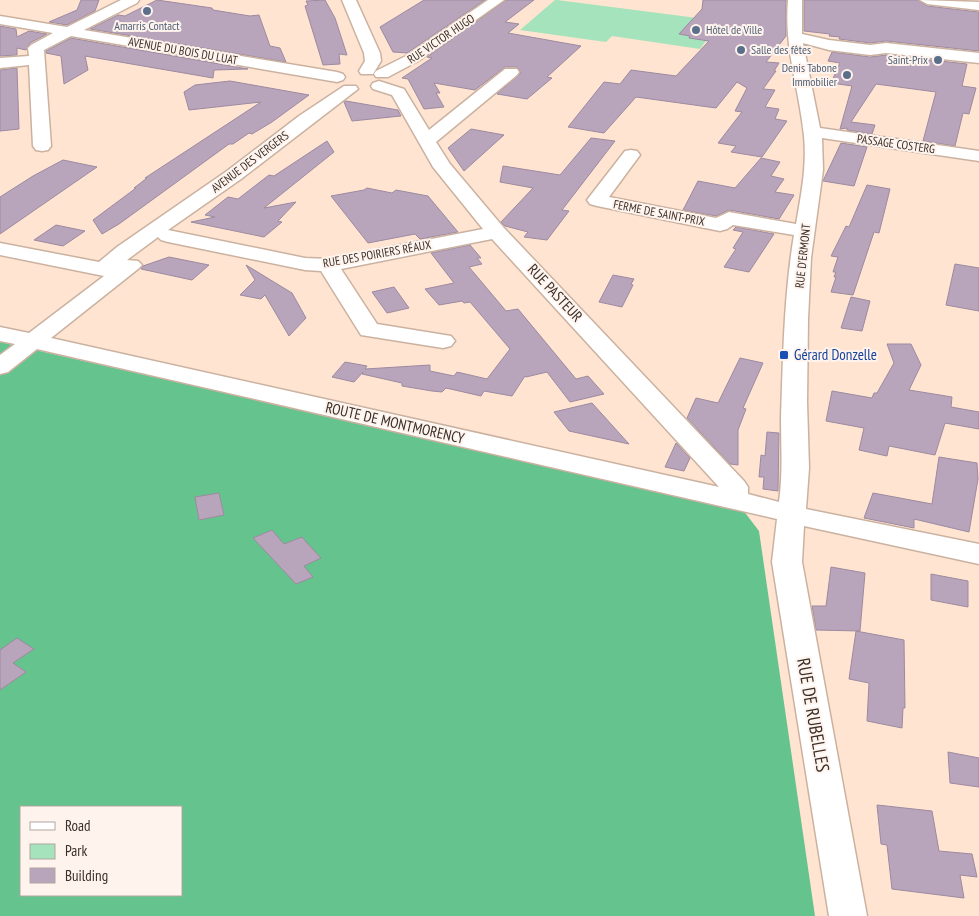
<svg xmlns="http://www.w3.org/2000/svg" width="979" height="916" font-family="'PT Sans Narrow',sans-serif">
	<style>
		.green { fill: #a4e3bb }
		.forest { fill: #65c38d; fill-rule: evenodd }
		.building { fill: #b8a5bc; stroke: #9d8aa0 }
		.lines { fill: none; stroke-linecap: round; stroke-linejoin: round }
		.minor-casing { stroke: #cbb2a0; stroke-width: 3 }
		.minor { fill: #fff; fill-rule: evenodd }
		.service-dot { fill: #5c6f8a; stroke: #fff4ed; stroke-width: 2 }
		.transit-dot { fill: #1a4fb4; stroke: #fff4ed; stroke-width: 2 }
		.labels { text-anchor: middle; stroke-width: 4; stroke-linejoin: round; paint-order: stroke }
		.far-service-label { font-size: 12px; fill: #4e5e75; stroke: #fff4ed; text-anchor: start }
		.far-street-label { font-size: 12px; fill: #3a3029; stroke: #fff4ed }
		.street-label { font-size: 15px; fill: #3a3029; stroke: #fff4ed }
		.transit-label { font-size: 15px; fill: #164399; stroke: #fff4ed; text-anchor: start }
		.near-street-label { font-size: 18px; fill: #3a3029; stroke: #fff4ed }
	</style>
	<rect width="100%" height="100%" fill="#fee4d1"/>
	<path class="green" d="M555,0H557L736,23L719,38L705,42L700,49L612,36L606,42L520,30Z"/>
	<path class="forest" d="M0,342L743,510L759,531L815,916H0ZM21,807H181V895H21Z"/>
	<g class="building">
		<path d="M81,0H99L95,11L67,25L49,22L77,10Z"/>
		<path d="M157,0L212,8L213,10L250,16L259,15L270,46L280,48L286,62L90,29L118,15L125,16Z"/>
		<path d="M325,0L335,18L347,55L339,54L340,64L323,65L305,6L308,5L306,1Z"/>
		<path d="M424,0H485L407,53L393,52L380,27Z"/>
		<path d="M506,0H534L505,22L519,24L508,33L581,46L547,77L552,78L527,99L497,94L521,73L517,67H505L475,90L434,83L440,93H436L444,107L424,109L408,79L402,78L432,58L427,57Z"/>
		<path d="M703,0H786V36L766,62L779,63L774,71H776L763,89L775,90L765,107L779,109L775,119L787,121L762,157L731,152L736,146L718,143L742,112L735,111L747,88L737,82L716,108L636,97L604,133L568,127L604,82L620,84L631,70L676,76L709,41L689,38L690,36L679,34L702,9Z"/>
		<path d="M804,0H918L927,6L979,12V51L886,41L870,43L839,39L840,37L829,36L830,34L804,31Z"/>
		<path d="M0,26L16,29L17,37L29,31L47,34L30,43L26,50L17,48V55L0,56Z"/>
		<path d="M71,38L248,69L214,70L213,78L85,56L88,70L64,84L61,56L46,53V51Z"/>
		<path d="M832,52L870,57L886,55L967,64L962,86L976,88L969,114L963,113L955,146L923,141L936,92L876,84L851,122L875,125L872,134L847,130V128L840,129L852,86L831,83L840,63L828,61Z"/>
		<path d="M17,68L19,129L0,131V70Z"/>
		<path d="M230,81L309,95L272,122L252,134L249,133L233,144H229L119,224L102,234L93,220L136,188H134L147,178H145L261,102L189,110L184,92L195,85Z"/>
		<path d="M346,101L398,110L401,116L352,121L344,102Z"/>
		<path d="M471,129L504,135L464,171L448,148Z"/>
		<path d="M591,138L615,141L562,210L569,211L547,240L524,237L528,232L505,226L501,222L533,188L500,182L503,166L560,175Z"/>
		<path d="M327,141L334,152L264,208L296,202L278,221L282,222L264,237L191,222L215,217L205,215L228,197L238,199L269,175L274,176Z"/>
		<path d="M841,143L867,147L854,186L823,181Z"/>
		<path d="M761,158L780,162L771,176L784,179L775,192L794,195L779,219L729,210L716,216L683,210L698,181L735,188Z"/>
		<path d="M63,160L97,167L0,234V197L33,176Z"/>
		<path d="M867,185L890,189L879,233L874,232L853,295L831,292L836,277H834L836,272H833L838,257L831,256L846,226L849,227Z"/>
		<path d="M367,188L392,193L396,190L428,196L458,232L420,239L415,234L368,243L331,196L364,190Z"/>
		<path d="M56,225L85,231L63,246L34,240Z"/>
		<path d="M736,227L774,234L749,272L724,267L736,249L733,248L743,232L733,230Z"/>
		<path d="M470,245L481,258H477L482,264L469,267L506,311L518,309L576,379L588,376L604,394L570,402L547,372L526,377L525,376L512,396L484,391L481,396L446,388L442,392L432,391L402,386V383L362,374L363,372L354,382L332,377L345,362L367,366L365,369L430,365V371L454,376L457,372L487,379L510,349L470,302L464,303L462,301L439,305L425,289L454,283L431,253Z"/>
		<path d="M169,257L209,265L192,280L141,269L143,266Z"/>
		<path d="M955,264L979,268V311L946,305Z"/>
		<path d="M246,265L292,293L306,318L289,336L265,295L261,299L240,295L255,280Z"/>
		<path d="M613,275L634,279L631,284L633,285L622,307L599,302Z"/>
		<path d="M394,287L409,308L387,313L372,292Z"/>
		<path d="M851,297L870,301L862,331L841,328Z"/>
		<path d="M887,344H911L921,365L909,390L952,397L951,407L979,412V429L945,423L935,455L889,446L887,456L859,450L864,428L826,421L832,391L872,398L874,393H877L894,363Z"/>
		<path d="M740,358L763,363L743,408L746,409L738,430V465L730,464L687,418L696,398L718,403Z"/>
		<path d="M592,403L629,444L569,431L554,412Z"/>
		<path d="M767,432L779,433L778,491L763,489L764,477H759L761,455L765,456Z"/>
		<path d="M676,443L690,458L684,471L665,467Z"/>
		<path d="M939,457L977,463L978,479L969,532L914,519V528L864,518L873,493L932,504Z"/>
		<path d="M219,493L224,515L199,520L195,497Z"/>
		<path d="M272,530L284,544L302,537L308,544L321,558L304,566L313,577L296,584L253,538Z"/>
		<path d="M831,567L865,573L860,631L816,630L812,606H826Z"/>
		<path d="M931,574L968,581V607L931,600Z"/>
		<path d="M856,631L904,640L905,708H903L902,728L867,721L869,683L849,679Z"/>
		<path d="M17,638L34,649L13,663L26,672L0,690V650Z"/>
		<path d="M948,752L979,758V787L950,783Z"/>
		<path d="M877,805L932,811L939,851L972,854L977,877L960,875L964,898L892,889L887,845L881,844Z"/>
	</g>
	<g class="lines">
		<g class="minor-casing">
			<g id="minor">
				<path d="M121,0H139L137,3L84,30L337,72L343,74L345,77L343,80L337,82L71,36L44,50L51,146L48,150L42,151L36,150L33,146L29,65L0,68V58L29,56L28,48L31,45L53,33L0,24V16L67,27Z"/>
				<path d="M342,0H356L380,53L381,61L373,74H361L359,71L365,61L364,53Z"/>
				<path d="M488,0H504L418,61L388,77H376L374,74L376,71L408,55Z"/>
				<path d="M788,0H802V34L829,40L870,45L886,43L979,53V63L886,53L870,55L829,50L803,43L820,128L979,151V161L822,138L823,170L811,258L808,319L807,402L809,468L806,509L979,544V564L804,526L802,562L867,916H829L772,562L777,519L37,349L8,372L0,374V355L15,344L0,341V327L29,333L104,276L0,255V243L99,262L117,247L227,171L299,116L344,86H356L358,89L241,179L168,230L305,258L328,259L483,229L433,167L392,95L373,89L371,86L373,83L379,81L404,89L429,130L505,69H517L519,72L517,75L436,142L450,164L504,228L744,481L748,487V494L779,502C783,473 781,446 781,418C783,357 784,295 794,235L733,225L727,229L720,231L597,206L590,204L587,200L625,151L631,150L637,151L640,155L609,197L716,218L729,212L796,224C801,195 807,166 804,136C799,87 784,50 788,0ZM158,237L161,240L168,242L305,270L321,271L361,335L443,348L451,346L455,341L451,336L377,324L341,269L492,239L719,487L51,338L138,269L142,265L138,261L127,260Z"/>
				<path d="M920,0L979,2V10L927,4Z"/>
			</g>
		</g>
		<use href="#minor" class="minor"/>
	</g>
	<g class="service-dot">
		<circle cx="147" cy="11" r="5"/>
		<circle cx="696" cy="30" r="5"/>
		<circle cx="741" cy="50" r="5"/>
		<circle cx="938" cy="60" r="5"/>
		<circle cx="847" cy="75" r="5"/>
	</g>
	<rect class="transit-dot" x="779" y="350" width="10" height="10" rx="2.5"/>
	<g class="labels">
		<g class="far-service-label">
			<text x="147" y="30" text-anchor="middle">Amarris Contact</text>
			<text x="706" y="34">Hôtel de Ville</text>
			<text x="751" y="54">Salle des fêtes</text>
			<text x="928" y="64" text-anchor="end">Saint-Prix</text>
			<text x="837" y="72" text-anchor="end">Denis Tabone<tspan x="837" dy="14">Immobilier</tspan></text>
		</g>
		<g class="far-street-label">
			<text transform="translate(441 39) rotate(-34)" y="4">RUE VICTOR HUGO</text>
			<text transform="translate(183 51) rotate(10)" y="4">AVENUE DU BOIS DU LUAT</text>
			<text transform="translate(896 144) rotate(8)" y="4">PASSAGE COSTERG</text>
			<text transform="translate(250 162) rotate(-37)" y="4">AVENUE DES VERGERS</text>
			<text transform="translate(659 213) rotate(11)" y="4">FERME DE SAINT-PRIX</text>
			<text transform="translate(377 254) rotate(-10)" y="4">RUE DES POIRIERS RÉAUX</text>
			<text transform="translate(803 256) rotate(-84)" y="4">RUE D'ERMONT</text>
		</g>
		<g class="street-label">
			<text transform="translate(555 293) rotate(47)" y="5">RUE PASTEUR</text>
			<text transform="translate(395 423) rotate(13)" y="5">ROUTE DE MONTMORENCY</text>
		</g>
		<g class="transit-label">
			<text x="794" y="360">Gérard Donzelle</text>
		</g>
		<g class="near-street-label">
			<text transform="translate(813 715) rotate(80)" y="6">RUE DE RUBELLES</text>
		</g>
	</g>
	<rect x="20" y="806" width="162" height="90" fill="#fff4ed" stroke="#b0a69f"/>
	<rect x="30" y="822" width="25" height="8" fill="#ffffff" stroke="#b0a69f"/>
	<text x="65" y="831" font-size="15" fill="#3a3029">Road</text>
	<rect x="30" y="844" width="25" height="15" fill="#a4e3bb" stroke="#b0a69f"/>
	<text x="65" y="856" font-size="15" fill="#3a3029">Park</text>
	<rect x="30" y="868" width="25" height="15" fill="#b8a5bc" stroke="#b0a69f"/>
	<text x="65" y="881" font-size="15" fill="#3a3029">Building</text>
</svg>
